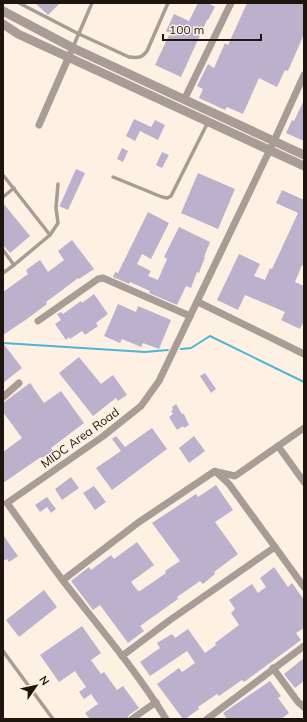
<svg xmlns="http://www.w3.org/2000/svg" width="307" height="722" font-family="Mulish,sans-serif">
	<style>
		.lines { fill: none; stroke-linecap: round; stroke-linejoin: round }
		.stream { stroke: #4db4d6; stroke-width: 2 }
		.building { fill: #bcb1cd }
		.service { stroke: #a99b95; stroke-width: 3.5 }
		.minor { stroke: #a99b95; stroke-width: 7 }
		.tertiary { stroke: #a99b95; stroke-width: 9 }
		.labels { text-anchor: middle; stroke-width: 3; stroke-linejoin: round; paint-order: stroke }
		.street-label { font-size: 12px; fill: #1e160e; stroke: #fef1e3 }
	</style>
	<rect width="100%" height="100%" fill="#fef1e3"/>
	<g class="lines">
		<g class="stream">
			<path d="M3,343L145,352L168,350"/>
			<path d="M181,349L191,348L210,336L304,382"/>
		</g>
	</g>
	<g class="building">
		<path d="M35,3H60L48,15Z"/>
		<path d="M198,3H208L215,7L208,20H207L181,77L155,65L170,33L166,31L174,14L189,21Z"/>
		<path d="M247,3H304V34L288,71L285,70L277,87L259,78L243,114L227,107L225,110L199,98L203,89L197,86L208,64L214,68L225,43L228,45Z"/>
		<path d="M304,100V141L286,133L292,120L294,121Z"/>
		<path d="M134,119L151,127L155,120L165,125L158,140L140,131L135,141L126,136Z"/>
		<path d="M122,148L128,151L123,162L117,159Z"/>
		<path d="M162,152L169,155L162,168L156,165Z"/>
		<path d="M76,169L85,173L68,210L59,206L60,205Z"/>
		<path d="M198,173L235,189L218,229L181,213Z"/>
		<path d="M282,190L304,200V266L302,265L295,282L304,286V321L300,329L281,320L285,312L245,295L238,310L217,300L239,254L260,264L254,276L265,280L270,268L272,269L298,213L276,203Z"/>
		<path d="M3,203L30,236L10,253L3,245Z"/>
		<path d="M148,212L169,223L151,259L142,254L137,264L151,271L148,276L158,280L167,259L164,257L179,227L210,242L204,257H205L199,273L197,272L191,288L186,286L177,305L149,293L150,291L130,282L129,284L113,277L115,272L118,273Z"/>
		<path d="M72,240L94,269L79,279L78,278L61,291L46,302L47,304L27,319L3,335V292L28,274L26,270L40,260L48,272L64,260L58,251Z"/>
		<path d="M94,294L108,314L96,323L98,326L85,335L82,331L70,339L69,337L66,340L55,324L61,320L57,314L61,312L63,314L81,301L82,303Z"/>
		<path d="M118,304L136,312L138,306L171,320L159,349L143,343L141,347L122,339L120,343L104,336Z"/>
		<path d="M3,343L22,368L3,383Z"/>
		<path d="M79,357L101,384L113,375L127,395L118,401L116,398L93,416L59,373Z"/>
		<path d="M205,373L216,389L211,393L200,376Z"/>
		<path d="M30,383L44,403L61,391L84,423L51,448L53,451L42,458L41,457L3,483V452L22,438L3,412V403Z"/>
		<path d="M176,404L182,414H184L189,425L184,428L183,426L177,430L169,417L173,414L171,411L173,410L172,407Z"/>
		<path d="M152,428L167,449L112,490L96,468L121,451L112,439L116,436L125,447Z"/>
		<path d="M194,436L205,451L189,463L179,448Z"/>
		<path d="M71,477L79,488L62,500L55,489Z"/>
		<path d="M216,485L233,510L215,522L238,554L214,572L215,574L203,584L200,581L177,597L178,599L140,626L144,631L128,643L100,605L93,610L71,581L89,567L91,570L111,555L114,559L137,542L154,565L131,582L138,591H140L166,573L165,571L180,561L152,523L196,494L198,497Z"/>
		<path d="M94,486L106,502L95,510L83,493Z"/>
		<path d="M47,497L56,509L51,513L47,507L40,512L35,505Z"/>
		<path d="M3,535L18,556L9,562L7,559L3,561Z"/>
		<path d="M274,567L288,587L292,583L304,600V628L296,633L301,640L244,682L242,680L219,696L217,694L198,707L199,709L185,719H183L157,684L179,668L182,672L195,663L187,651L150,676L140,662L160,648L157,643L172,634L175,638L188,629L205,653L216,645L215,643L239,625L231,613L235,609L229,600L252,584L258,593L266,587L260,578Z"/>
		<path d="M44,590L57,607L19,637L6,620Z"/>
		<path d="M82,626L101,653L91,660L101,674L104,672L117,690L123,686L139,708L129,715L127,719H90L85,713L98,704L91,694L84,699L79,692L86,687L75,671L59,682L40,655Z"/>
		<path d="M304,658V681L295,688L284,674Z"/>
		<path d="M270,681L281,696L278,698L289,713L281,719H227L223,713Z"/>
	</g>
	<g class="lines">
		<g class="service">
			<path d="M19,3L79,34L129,57C138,58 142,58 147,51L168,3"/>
			<path d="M73,47L92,3"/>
			<path d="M3,175L50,235L14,265L3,250"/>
			<path d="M113,177L162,197L167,198L171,196L208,122"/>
			<path d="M3,197L14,188"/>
			<path d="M50,235L58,223L56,208L58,184"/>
			<path d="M3,273L14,265"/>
			<path d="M3,651L53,719"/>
		</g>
		<g class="minor">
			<path d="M184,100L231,3"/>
			<path d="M39,125L70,54"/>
			<path d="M198,302L304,354"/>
			<path d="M38,321L98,279L103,278L190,316"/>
			<path d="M3,397L19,383"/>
			<path d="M278,446L304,482"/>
			<path d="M217,472L235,476L304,428"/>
			<path d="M275,547L304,587"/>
			<path d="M63,580L139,522L215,471L229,484L275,547L170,620L122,656"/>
			<path d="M273,668L298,702L304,707"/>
			<path d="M132,719L156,702"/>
			<path d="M166,719C136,670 99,627 64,582C44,556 26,529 7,503L102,437L141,406L159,381L274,141L304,75"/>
			<path d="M207,719L304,646"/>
		</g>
		<g class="tertiary">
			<path d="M3,11L73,48L304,155"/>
			<path d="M3,24L18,34L304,166"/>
		</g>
	</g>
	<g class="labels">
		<g class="street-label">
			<text transform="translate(80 438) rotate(-36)" y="4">MIDC Area Road</text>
		</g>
	</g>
	<rect width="307" height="722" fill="none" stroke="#1e160e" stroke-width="8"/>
	<g transform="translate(36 686) rotate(56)" stroke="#fef1e3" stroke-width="3" paint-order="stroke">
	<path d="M0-3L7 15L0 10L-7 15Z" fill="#1e160e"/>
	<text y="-6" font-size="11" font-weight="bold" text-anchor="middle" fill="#1e160e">N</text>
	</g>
	<path d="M163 34v6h98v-6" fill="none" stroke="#1e160e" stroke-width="2"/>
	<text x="169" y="34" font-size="12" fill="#1e160e" stroke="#fef1e3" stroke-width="3" paint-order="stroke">100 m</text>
</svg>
